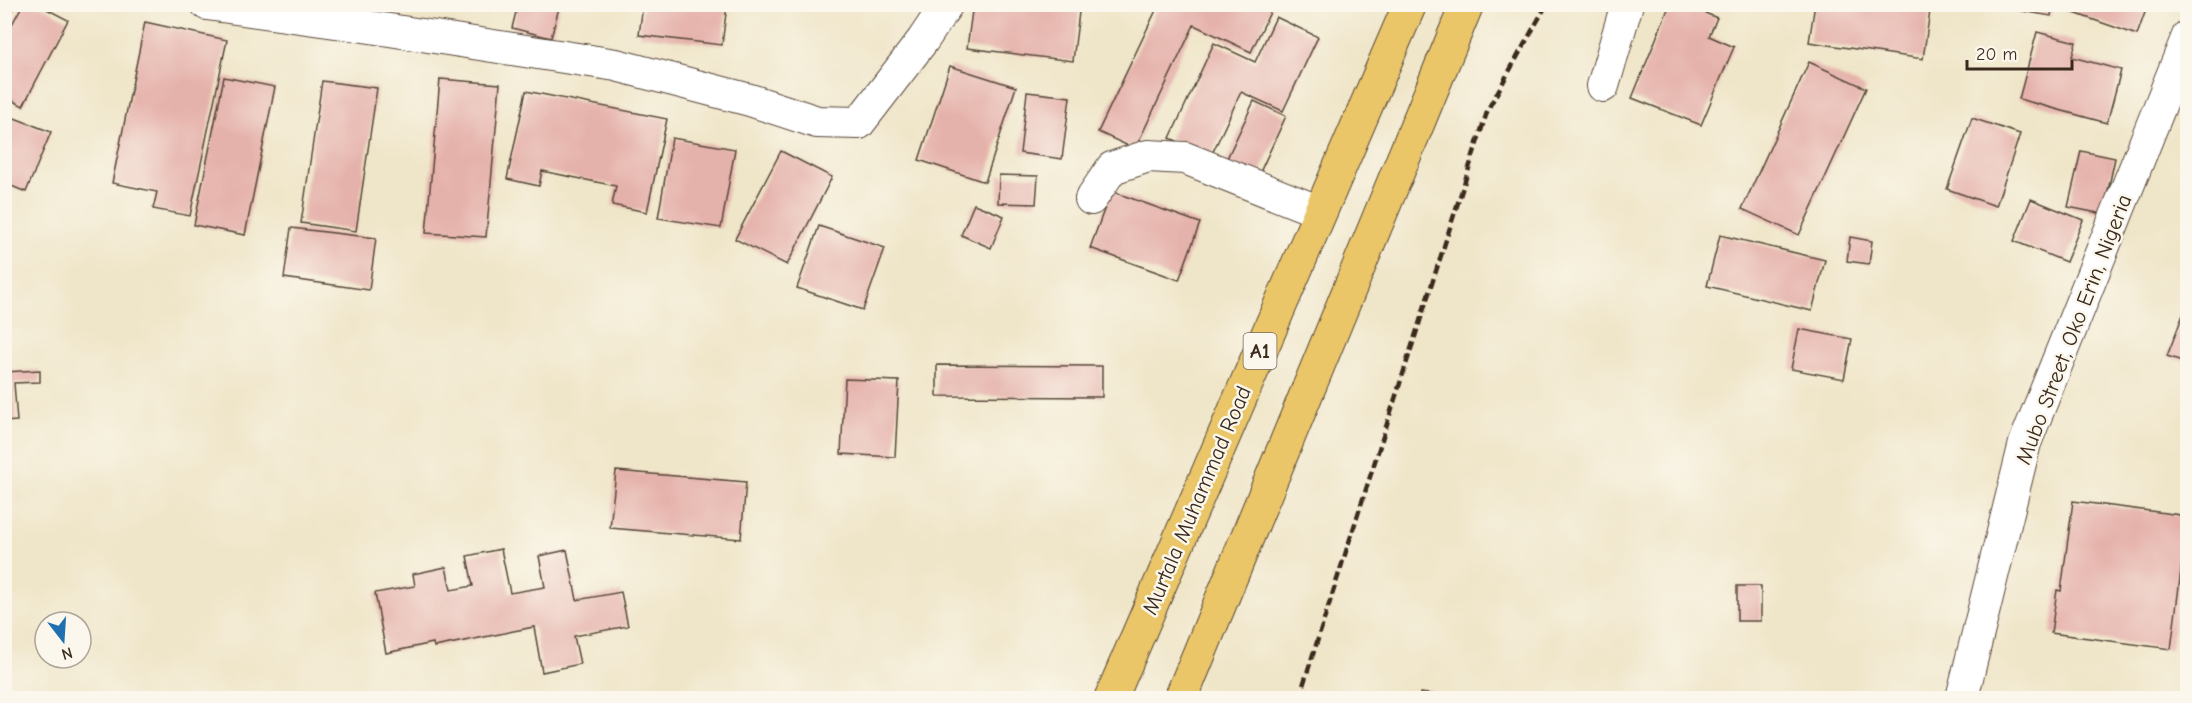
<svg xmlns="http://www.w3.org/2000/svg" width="2192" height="703" font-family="'Comic Neue',sans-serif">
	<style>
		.building { fill: #e5b2ab }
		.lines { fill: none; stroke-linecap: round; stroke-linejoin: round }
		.street-casing { stroke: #564638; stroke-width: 34 }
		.highway-casing { stroke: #564638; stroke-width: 35 }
		.street { stroke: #fff; stroke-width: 32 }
		.highway { stroke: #eac669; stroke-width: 33 }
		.rail { stroke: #3b2a1e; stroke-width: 4.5; stroke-dasharray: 9 4.5; stroke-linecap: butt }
		.labels { text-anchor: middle; stroke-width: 5; stroke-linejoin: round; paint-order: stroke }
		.shield { fill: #fbf7ec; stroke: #75685c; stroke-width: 1.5 }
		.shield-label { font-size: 21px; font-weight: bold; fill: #3b2a1e }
		.street-label { font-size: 22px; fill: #3b2a1e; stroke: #fbf7ec }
	</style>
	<rect width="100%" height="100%" fill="#fbf7ec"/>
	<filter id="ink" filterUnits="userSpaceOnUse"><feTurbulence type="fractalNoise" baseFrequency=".0167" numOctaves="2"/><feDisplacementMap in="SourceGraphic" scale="12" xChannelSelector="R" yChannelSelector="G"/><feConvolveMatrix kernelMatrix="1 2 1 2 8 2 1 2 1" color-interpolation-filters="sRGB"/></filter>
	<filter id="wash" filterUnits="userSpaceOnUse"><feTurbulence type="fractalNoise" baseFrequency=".008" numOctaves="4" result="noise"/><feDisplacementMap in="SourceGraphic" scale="24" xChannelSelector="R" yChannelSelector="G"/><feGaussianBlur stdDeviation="1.35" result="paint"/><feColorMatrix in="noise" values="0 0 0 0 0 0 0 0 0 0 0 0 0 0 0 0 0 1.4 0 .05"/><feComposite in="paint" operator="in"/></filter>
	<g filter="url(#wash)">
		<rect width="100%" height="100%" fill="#efe5c8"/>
		<g id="blocks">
			<g class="building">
				<path d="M4,4H16L4,24Z"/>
				<path d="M23,4H37L68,20L23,106L4,96V39Z"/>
				<path d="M518,4H560L551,38L512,28Z"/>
				<path d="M973,4H1080L1073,61L967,48Z"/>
				<path d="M1159,4H1274L1251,52L1194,25L1135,149L1098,132Z"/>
				<path d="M1670,4H1684L1717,18L1709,36L1734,47L1701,125L1632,98Z"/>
				<path d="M1815,4H1931L1923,59L1809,42Z"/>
				<path d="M2017,4H2053L2051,16L2016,10Z"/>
				<path d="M2055,4H2148L2137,35L2054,6Z"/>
				<path d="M643,5H727L722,45L639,35Z"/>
				<path d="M1276,17L1318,37L1283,111L1241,92L1211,156L1170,138L1214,43L1255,62Z"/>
				<path d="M145,22L227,40L190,216L153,209L157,192L112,183Z"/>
				<path d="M2037,32L2076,42L2072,57L2121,70L2107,123L2019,99Z"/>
				<path d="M1809,62L1866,88L1799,235L1742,209Z"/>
				<path d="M950,66L1016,87L985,182L919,160Z"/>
				<path d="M224,77L275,87L245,235L194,225Z"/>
				<path d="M440,79L500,84L486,237L426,233Z"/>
				<path d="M322,81L377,88L356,231L301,223Z"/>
				<path d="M526,91L667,119L647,212L612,205L616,186L542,171L539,186L507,179Z"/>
				<path d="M1027,92L1070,97L1062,159L1020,153Z"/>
				<path d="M1254,101L1286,116L1255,183L1223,167Z"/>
				<path d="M4,114L51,132L26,192L4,183Z"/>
				<path d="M1972,118L2020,134L1996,206L1947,189Z"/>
				<path d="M672,138L735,149L721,228L658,218Z"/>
				<path d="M781,151L832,177L787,265L735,239Z"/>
				<path d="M2081,151L2115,158L2103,214L2068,207Z"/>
				<path d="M999,175L1038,176L1036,204L998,203Z"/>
				<path d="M1111,191L1200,223L1179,280L1090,248Z"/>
				<path d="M2031,199L2083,220L2066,262L2014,241Z"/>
				<path d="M974,204L1004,216L991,248L961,235Z"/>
				<path d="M819,226L885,248L863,310L797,288Z"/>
				<path d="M291,228L376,238L369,290L284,278Z"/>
				<path d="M1720,235L1825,260L1812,311L1707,286Z"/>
				<path d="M1850,237L1872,241L1869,264L1847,261Z"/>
				<path d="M2186,307H2188V363L2167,356Z"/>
				<path d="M1799,329L1852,339L1844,379L1791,369Z"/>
				<path d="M937,365L1102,366V397L937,396Z"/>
				<path d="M40,370V382L14,383L17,421L4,422V372Z"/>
				<path d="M845,379L899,381L895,457L841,454Z"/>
				<path d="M616,471L746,482L741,539L610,528Z"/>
				<path d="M2073,501L2188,516L2171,649L2051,633L2057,590L2061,591Z"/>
				<path d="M501,549L510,593L545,587L539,556L567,550L577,600L621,592L628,626L574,636L580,664L542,672L534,627L434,647L433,643L386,653L375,593L415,586L413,574L446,567L451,590L473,586L467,556Z"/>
				<rect x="1737" y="586" width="24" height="35"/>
				<path d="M1420,693L1456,697V698H1420Z"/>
			</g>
		</g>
	</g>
	<g filter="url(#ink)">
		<use href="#blocks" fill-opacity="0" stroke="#564638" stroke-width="1.5"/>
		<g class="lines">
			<g class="street-casing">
				<g id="street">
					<path d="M207,4L357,25L616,65L750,100L817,122L859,123L923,40L947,4"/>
					<path d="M1603,86L1627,4"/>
					<path d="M1091,199L1112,168L1148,156L1185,158L1320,212"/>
					<path d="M1962,698L2025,443L2188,36"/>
				</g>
			</g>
			<g class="highway-casing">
				<g id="highway">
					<path d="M1111,698L1410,4"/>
					<path d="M1181,698L1467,4"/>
				</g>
			</g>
			<use href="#street" class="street"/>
			<use href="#highway" class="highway"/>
			<path class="rail" d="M1299,698L1488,109L1547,4"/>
		</g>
	</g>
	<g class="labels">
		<rect class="shield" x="1243.5" y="333" width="33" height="36" rx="4.5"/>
		<g class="shield-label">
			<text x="1260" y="358">A1</text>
		</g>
		<g class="street-label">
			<text transform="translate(2073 329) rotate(-69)" y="8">Mubo Street, Oko Erin, Nigeria</text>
			<text transform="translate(1196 500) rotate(-67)" y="8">Murtala Muhammad Road</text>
		</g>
	</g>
	<rect width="2192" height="703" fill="none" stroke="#fbf7ec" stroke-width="24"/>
	<g transform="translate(63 640) rotate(163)"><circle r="28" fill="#fbf7ec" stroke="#aea59a" stroke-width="1.5"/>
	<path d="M0-4.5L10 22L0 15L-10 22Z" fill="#1f6fb2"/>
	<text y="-9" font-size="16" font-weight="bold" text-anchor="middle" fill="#3b2a1e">N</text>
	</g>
	<path d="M1967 60v9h105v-9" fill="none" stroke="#3b2a1e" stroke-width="3"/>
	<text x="1976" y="60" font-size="18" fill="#3b2a1e" stroke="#fbf7ec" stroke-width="4.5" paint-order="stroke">20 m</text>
</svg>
